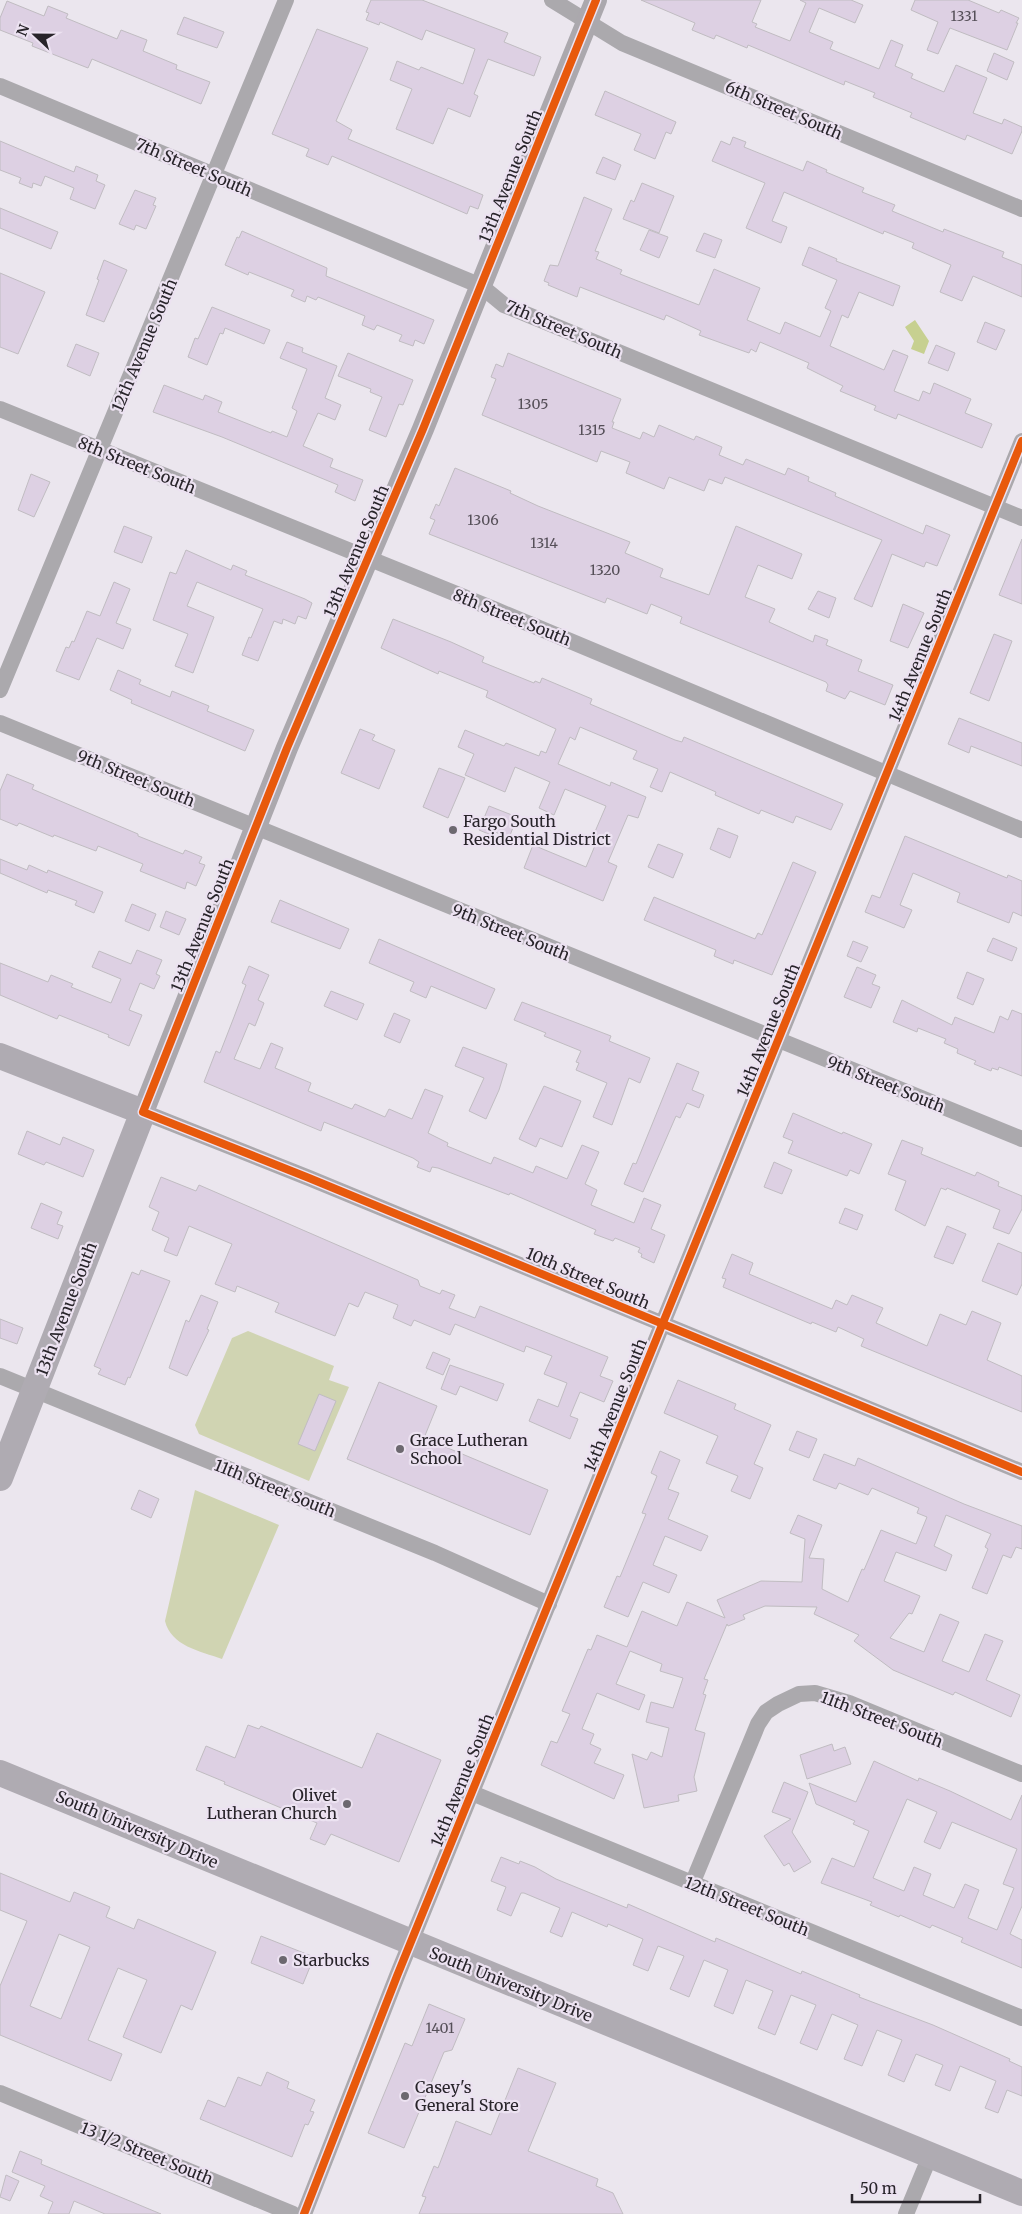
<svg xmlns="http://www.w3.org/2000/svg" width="1022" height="2214" font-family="Merriweather,serif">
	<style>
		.green { fill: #d0d4b2 }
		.water { fill: #c7d090 }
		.building { fill: #ddd0e3; stroke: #c0bcc1; fill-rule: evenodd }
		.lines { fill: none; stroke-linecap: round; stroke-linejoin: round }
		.street { stroke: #aba9ad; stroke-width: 16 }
		.secondary { stroke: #aba8ad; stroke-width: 22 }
		.primary { stroke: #afabb2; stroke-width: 26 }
		.cycleway-casing { stroke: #ece2f1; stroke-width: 11 }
		.cycleway { stroke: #e8590c; stroke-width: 8 }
		.poi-dot { fill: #6c686f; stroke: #ece2f1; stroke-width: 2 }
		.labels { text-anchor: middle; stroke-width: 4.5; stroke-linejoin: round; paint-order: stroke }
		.number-label { font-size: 14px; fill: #554f58 }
		.street-label { font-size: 16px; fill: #28242a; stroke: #ece2f1 }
		.poi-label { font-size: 16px; fill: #28242a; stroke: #ece2f1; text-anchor: start }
	</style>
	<rect width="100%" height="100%" fill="#ebe6ee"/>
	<g class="green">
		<path d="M248,1331L334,1366L329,1380L349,1387L309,1481L199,1434L195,1425L232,1338Z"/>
		<path d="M195,1490L279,1525L222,1659C200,1651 171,1646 165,1621Z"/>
	</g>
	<path class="water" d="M915,320L929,341L924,354L911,349L914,341L905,327Z"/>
	<g class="building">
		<path d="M371,0H422L508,33L504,42L541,57L534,76L488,59L474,94L478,96L470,117L448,108L433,144L396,129L412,89L390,80L397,61L419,70L421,67L463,84L475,49L426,30L422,40L380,22L379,25L366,20L369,13L366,12Z"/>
		<path d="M641,0H761L752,22L757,24L755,27L790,41L806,3L800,0H851L863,5L855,23L819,8L809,32L833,42L830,49L879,69L891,40L903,45L895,66L913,74L911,78L944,92L956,65L987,78L973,113L1002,124L1004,119L1022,127V131L1012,154L967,135L965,140L910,117L912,113L873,97L875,93L845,81L844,85L748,45L747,48L716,35L714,39L692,30L695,23Z"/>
		<path d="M915,0H968L999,13L1001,10L1019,18L1016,23H1018L1007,50L950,28L938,54L927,50L938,22L911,10Z"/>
		<path d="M7,1L44,16L48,6L68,14L66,18L117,39L121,30L147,40L143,51L177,65L176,69L210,82L201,104L92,59L88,68L32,46L33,43L0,30V18Z"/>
		<path d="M184,17L224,32L217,48L177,34Z"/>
		<path d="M317,29L368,48L336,121L352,130L348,139L483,195L478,209L470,206L467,214L332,156L328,165L306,156L309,149L272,134Z"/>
		<path d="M994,53L1014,62L1007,80L987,71Z"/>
		<path d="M605,91L676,122L671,134L666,132L655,159L634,150L641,134L595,115Z"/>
		<path d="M733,137L746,142L744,147L803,171L807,161L827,170L826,172L864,188L862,192L895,205L892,211L943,232L944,229L1004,252L1002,257L1022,265V297L973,276L962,301L940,292L951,265L912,248L914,243L884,231L883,234L784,192L772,221L787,227L781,243L746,228L765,183L712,161L721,141L730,145Z"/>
		<path d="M0,141L74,172L76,166L98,175L96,181L105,185L95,209L70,199L74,188L45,176L41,186L33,183L32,188L19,183L21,178L0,170Z"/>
		<path d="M603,157L621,165L615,180L596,173Z"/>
		<path d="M642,183L674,196L659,233L623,219L631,200L634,202Z"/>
		<path d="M135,190L156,198L153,205L156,206L146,229L136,225L134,230L119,224Z"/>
		<path d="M584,197L612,209L595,251L599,252L596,259L622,270L620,274L699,305L714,269L760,288L747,320L780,334L785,322L820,337L831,311L825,308L837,280L802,265L809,247L837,259L836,261L900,286L893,306L859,292L848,318L842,315L830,346L884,370L893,350L908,356L894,391L919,401L923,391L930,394L934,383L971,399L965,413L992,424L982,448L898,414L896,419L874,410L876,406L840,391L843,386L807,368L809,363L760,342L756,352L751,349L749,353L699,335L701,331L666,315L664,320L580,287L577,297L548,285L549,283L544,281L550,265L558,266Z"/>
		<path d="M0,208L58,232L51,249L0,228Z"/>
		<path d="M649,230L668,237L659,258L640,250Z"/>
		<path d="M242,231L327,268L326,276L434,320L424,344L415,340L413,346L399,341L402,335L377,325L374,330L362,325L365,316L318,297L316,300L307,296L305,302L291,296L294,290L249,272L248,275L225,265L237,237L239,238Z"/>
		<path d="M704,233L722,240L715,258L696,251Z"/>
		<path d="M104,260L127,270L104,322L86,315L99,280L97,279Z"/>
		<path d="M0,273L45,292L18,354L0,347Z"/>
		<path d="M212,307L270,330L264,344L225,328L223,334L220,333L207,365L188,357L195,338L198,339Z"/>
		<path d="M985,322L1005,330L996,350L977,342Z"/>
		<path d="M287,342L303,348L302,352L337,366L325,398L341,405L335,420L318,413L303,446L333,459L330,467L363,480L355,501L335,492L338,485L222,437L153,412L164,385L203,400L205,395L222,402L218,412L271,433L272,431L287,437L297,411L292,408L307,369L280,358Z"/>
		<path d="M76,344L99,353L90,376L67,366Z"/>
		<path d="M936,345L955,353L948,371L928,363Z"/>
		<path d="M348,353L413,380L403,405L399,404L386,437L369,430L382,397L370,392L371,389L338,376Z"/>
		<path d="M508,353L621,399L612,422H614L612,428L640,439L643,432L654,437L659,425L694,440L696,436L722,447L719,455L743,465L746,459L785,475L788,468L809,477L808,481L836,493L835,496L923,534L926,525L950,535L937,566L926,562L924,567L892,554L872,607L854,599L882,540L725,477L722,484L709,479L704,491L669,477L664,489L626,473L630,462L601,451L597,462L482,415L496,379L491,377L496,364L503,367Z"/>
		<path d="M455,468L511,491L510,493L538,506L630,542L625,553L663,569L660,577L709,595L736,526L802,554L792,579L758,565L745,597L775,609L769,622L813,642L815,635L828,640L826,645L862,660L858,671L893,685L885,705L850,691L845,699L826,691L828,685L826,682L680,623L682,617L651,604L647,614L607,598L605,603L429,534L435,520L430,518L436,504L439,506Z"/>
		<path d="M31,474L50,482L34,517L18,510Z"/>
		<path d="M124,526L152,537L142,563L114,552Z"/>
		<path d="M1022,539V604L999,595Z"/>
		<path d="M186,550L231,570L233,565L247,571L245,575L305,599L312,603L306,619L298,616L295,624L283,619L282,624L274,621L258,661L242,655L249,637L251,638L263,609L197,582L187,606L214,617L193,673L175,666L188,634L153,620L170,572L176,574Z"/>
		<path d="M114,582L130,589L116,623L131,629L123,649L97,638L79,680L56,671L66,647L69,648L72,641L74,642L87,611L100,616Z"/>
		<path d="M818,591L836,598L829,618L808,609Z"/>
		<path d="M903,604L924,613L908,648L890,641Z"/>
		<path d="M393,619L451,642L484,657L482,662L534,683L535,681L540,683L542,678L592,699L590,704L675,740L682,742L684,737L843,804L831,830L796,816L793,823L761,810L759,814L715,795L716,792L670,772L662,792L650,787L658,769L633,759L637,751L580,727L575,740L570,737L558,764L610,786L611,782L646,797L638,818L628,815L608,862L617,866L603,901L524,868L533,845L586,867L599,836L594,834L606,806L565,789L554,815L539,808L550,782L515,767L505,792L465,775L474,754L458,747L465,730L504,746L506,743L539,756L541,751L546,753L556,729L486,697L488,691L439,671L438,674L381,648Z"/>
		<path d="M994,634L1012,641L989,701L970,693Z"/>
		<path d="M118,670L141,680L139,684L170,697L172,691L209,706L207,711L254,730L245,751L131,703L132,700L110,690Z"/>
		<path d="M959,718L1022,743V766L971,746L969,753L948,744Z"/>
		<path d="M360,729L375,735L372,740L395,750L379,789L341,773Z"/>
		<path d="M439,768L465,778L448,818L423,807Z"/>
		<path d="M7,774L34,785L32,789L138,834V836L183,854L185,850L202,857L199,863L205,865L196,886L187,882L185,889L140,871L143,864L98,846L96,851L54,835L53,837L19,823L17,826L0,819V791Z"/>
		<path d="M489,806L517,817L509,838L493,831L491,835L479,830Z"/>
		<path d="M718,828L738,836L730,858L710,849Z"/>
		<path d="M905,836L1007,878L1008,875L1022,881V916L1013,912L1009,923L957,902L960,893L913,873L900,905L912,910L904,928L865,912L872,895L880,898Z"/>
		<path d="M658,844L683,854L673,878L648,867Z"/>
		<path d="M0,859L27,870L29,865L47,873L48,870L103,892L94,913L75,905L77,901L48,890L47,893L0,873Z"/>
		<path d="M793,862L816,872L772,975L734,960L733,964L714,956L716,950L644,920L654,897L755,939L758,933L762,935Z"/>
		<path d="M280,900L349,929L340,949L271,922Z"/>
		<path d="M132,904L156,914L149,931L125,921Z"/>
		<path d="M166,911L186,919L179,935L160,927Z"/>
		<path d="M993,938L1017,948L1012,961L987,951Z"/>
		<path d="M379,939L495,989L486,1009L431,986L426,998L410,991L414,982L369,963Z"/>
		<path d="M853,941L868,947L861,962L847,956Z"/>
		<path d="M137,950L162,960L156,974L160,976L154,989L140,983L129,1010L142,1015L129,1046L108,1037L109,1035L59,1015L57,1019L0,995V963L48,982L51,975L73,984L71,987L111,1003L121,979L92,967L99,951L131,964Z"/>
		<path d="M249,966L269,975L258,1000L264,1003L255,1026L249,1023L234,1059L260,1069L271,1043L283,1048L275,1068L311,1083L308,1091L352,1109L355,1104L385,1117L389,1109L412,1119L425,1089L443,1096L428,1133L448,1143L447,1146L491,1164L494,1157L533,1173L536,1166L567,1179L582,1145L599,1152L585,1184L597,1190L591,1205L634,1223L644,1198L661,1205L651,1229L665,1235L654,1263L641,1257L642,1254L638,1252L640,1248L615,1238L613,1241L594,1234L596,1230L510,1193L509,1195L438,1168L432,1167L430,1172L417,1167L419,1162L413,1158L364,1138L324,1122L321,1131L204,1082L216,1051L220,1053L234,1017L246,985L242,983Z"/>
		<path d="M857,967L876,975L872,984L880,987L871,1008L844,997Z"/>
		<path d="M967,972L984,979L973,1005L957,998Z"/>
		<path d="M331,991L364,1004L357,1020L324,1006Z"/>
		<path d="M902,1000L952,1025L955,1017L994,1033L1000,1016L1008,1020L1012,1010L1022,1014V1076L999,1067L998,1070L992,1068L991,1071L974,1064L976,1061L957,1053L958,1049L944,1043L946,1039L918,1028L917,1032L893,1022Z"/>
		<path d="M522,1002L611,1036L609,1041L650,1058L640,1083L629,1078L612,1125L593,1117L607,1083L576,1070L579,1063L576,1062L581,1051L544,1036L546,1033L514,1020Z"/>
		<path d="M394,1013L410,1020L400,1043L384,1036Z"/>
		<path d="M463,1047L507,1064L499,1090L486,1119L469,1111L484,1078L455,1066Z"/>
		<path d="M677,1063L699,1072L692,1090L704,1095L699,1108L687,1103L680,1118L676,1116L643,1192L624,1184L633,1163L636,1164Z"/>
		<path d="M544,1086L581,1101L562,1147L540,1138L536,1147L519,1139Z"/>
		<path d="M793,1113L842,1134L843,1132L872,1144L859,1174L850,1170L847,1176L788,1153L793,1141L783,1137Z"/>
		<path d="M27,1131L60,1145L63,1137L94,1150L83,1177L46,1162L44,1165L18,1154Z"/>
		<path d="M902,1140L923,1148L921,1154L975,1176L977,1172L999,1182L998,1186L1022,1196V1209L1009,1234L993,1228L1000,1210L947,1188L946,1190L941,1188L925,1226L895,1210L906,1181L888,1174Z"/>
		<path d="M774,1162L792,1170L782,1194L764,1187Z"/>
		<path d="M161,1177L196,1191L199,1185L418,1280L420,1286L440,1294L442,1290L455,1295L449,1308L475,1318L480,1306L608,1357L600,1376L613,1381L604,1402L580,1392L570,1416L578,1419L570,1439L529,1421L538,1399L558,1407L567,1383L544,1374L552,1356L526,1346L524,1352L455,1324L450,1335L414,1320L411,1326L393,1318L398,1305L365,1292L358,1307L349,1303L335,1336L275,1312L279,1303L237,1286L235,1292L215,1284L232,1244L189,1226L177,1256L164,1251L169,1238L152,1230L159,1212L149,1207Z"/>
		<path d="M41,1203L62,1212L57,1224L63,1226L58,1239L31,1228Z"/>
		<path d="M845,1208L863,1215L857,1230L839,1223Z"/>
		<path d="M947,1226L966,1234L953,1264L934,1257Z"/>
		<path d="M998,1243L1022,1253V1284L1017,1295L982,1281Z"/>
		<path d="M732,1254L753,1263L749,1274L832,1309L836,1300L847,1305L852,1295L883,1308L876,1323L927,1346L940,1314L966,1325L972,1311L1001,1323L987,1360L1022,1376V1412L861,1346L864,1339L838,1327L836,1332L812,1322L811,1324L723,1287L726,1279L722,1278Z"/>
		<path d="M141,1270L170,1281L130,1378L128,1377L125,1385L98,1374L101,1369L94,1366L132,1272L139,1275Z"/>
		<path d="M201,1295L218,1302L207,1329L209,1330L187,1376L169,1368L186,1320L189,1322Z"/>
		<path d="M0,1319L23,1328L17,1344L0,1338Z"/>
		<path d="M433,1352L450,1359L443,1375L426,1368Z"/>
		<path d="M450,1365L504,1384L497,1401L460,1386L456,1395L441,1389Z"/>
		<path d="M678,1380L736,1404L734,1409L771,1425L754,1464L763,1468L750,1499L731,1491L738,1476L706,1463L718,1436L664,1413Z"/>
		<path d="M379,1382L437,1406L424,1438L548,1490L530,1535L347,1459Z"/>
		<path d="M319,1394L336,1401L315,1451L298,1444Z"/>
		<path d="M797,1431L817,1439L809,1458L789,1450Z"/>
		<path d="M660,1451L680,1460L668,1489L679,1493L668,1519L708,1536L701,1551L665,1536L653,1565L677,1575L669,1593L643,1582L628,1617L604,1607L617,1576L620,1577L646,1514L642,1513L657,1476L651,1473Z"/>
		<path d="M824,1454L855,1466L858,1458L964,1504L1022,1526V1549L1016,1547L1011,1558L1003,1555L987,1594L972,1588L988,1549L985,1547L991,1534L946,1515L934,1546L952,1555L946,1571L896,1552L884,1581L920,1596L912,1614L909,1613L890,1638L924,1652L940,1614L959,1622L942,1661L969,1672L985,1634L1003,1641L986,1680L1020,1695L1011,1717L955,1692L953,1695L893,1670L854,1641L859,1635L814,1614L817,1607L765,1606L743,1615L745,1619L728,1626L727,1624L704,1679L708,1680L703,1694L706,1695L695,1730L705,1733L694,1777L697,1791L678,1795L679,1801L644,1808L632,1754L647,1760L651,1752L662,1757L669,1728L646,1722L651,1702L673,1708L683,1678L660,1671L662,1664L630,1651L616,1684L645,1695L639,1710L597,1693L582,1729L594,1734L590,1744L601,1749L594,1763L624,1775L614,1799L541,1765L551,1741L557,1743L570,1714L562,1711L588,1649L591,1650L597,1635L627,1647L642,1611L677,1626L687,1602L725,1618L717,1600L761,1581L802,1582L805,1539L790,1533L798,1515L822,1525L809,1558L824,1559L822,1589L848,1602L862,1569L864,1570L881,1530L916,1544L927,1517L917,1513L919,1508L872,1488L868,1495L839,1483L836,1489L813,1480Z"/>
		<path d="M139,1490L159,1499L151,1518L131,1509Z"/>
		<path d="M248,1725L259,1729L261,1726L362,1768L377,1733L441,1760L399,1862L331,1834L325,1845L310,1839L317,1823L224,1784L225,1782L196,1770L206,1746L235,1758Z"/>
		<path d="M832,1744L834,1751L845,1747L851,1764L807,1779L800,1755Z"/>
		<path d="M874,1761L918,1781L919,1778L950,1791L1011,1820L1022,1795V1906L1010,1934L1022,1940V1968L961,1942L963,1938L932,1925L930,1928L900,1915L899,1917L870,1905L872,1902L821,1883L832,1858L854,1867L869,1831L853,1824L855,1821L816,1804L809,1783L856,1802ZM907,1799L937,1812L924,1842L940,1849L952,1822L1017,1849L1003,1884L1014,1888L997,1930L968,1918L979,1890L965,1884L954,1908L923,1895L931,1874L914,1867L904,1891L873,1878Z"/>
		<path d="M784,1782L808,1792L792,1832L811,1862L794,1872L789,1863L784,1866L764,1836L791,1819L772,1812Z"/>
		<path d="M501,1857L519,1864L520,1861L535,1867L556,1879L627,1908L628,1904L715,1942L716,1938L801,1974L802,1971L860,1995L859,1997L933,2025L1010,2059L1009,2061L1022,2067V2096L1007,2090L998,2113L985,2108L996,2081L960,2066L950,2091L935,2085L943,2065L916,2054L904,2082L888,2075L902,2040L877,2030L862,2066L844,2059L858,2025L832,2014L817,2050L800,2043L816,2005L791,1995L775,2035L758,2028L773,1991L746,1980L733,2014L714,2006L728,1970L704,1960L689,1997L670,1989L684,1956L658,1946L648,1971L633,1965L643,1939L608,1924L607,1927L572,1912L562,1937L550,1932L560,1908L524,1893H521L511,1916L497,1910L506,1887L491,1881Z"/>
		<path d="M0,1873L70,1902L74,1892L110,1907L106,1917L134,1929L138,1919L216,1952L192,2010L181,2005L161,2053L123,2037L147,1980L118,1968L88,2040L122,2054L111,2081L0,2035V1986L27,1921L0,1910ZM59,1934L90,1947L61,2019L30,2006Z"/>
		<path d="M261,1936L314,1957L303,1984L251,1963Z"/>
		<path d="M429,2004L465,2019L452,2050L444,2052L404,2148L368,2133L405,2043L412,2046Z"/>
		<path d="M518,2068L556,2083L528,2151L598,2179L596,2186L613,2193L623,2214H419L426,2197L422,2196L434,2166L438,2168L456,2121L491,2135Z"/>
		<path d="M267,2072L289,2082L287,2088L315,2100L310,2111L314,2112L308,2125L305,2124L292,2157L200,2119L208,2100L225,2107L238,2077L261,2086Z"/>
		<path d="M20,2151L42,2160L41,2164L161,2214H105L74,2201L69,2214H48L53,2202L40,2196L45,2186L12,2172Z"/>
		<path d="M6,2175L19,2181L10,2201L0,2197Z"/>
	</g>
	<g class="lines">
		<g class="street">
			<path d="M552,0L622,43L1022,209"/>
			<path d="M0,86L481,286L504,305L1022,518"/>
			<path d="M0,409L496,610L1022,830"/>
			<path d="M0,690L286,0"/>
			<path d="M0,723L1022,1139"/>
			<path d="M143,1112L309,1178L1022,1472"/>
			<path d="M0,1376L435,1553L549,1604"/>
			<path d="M472,1793L1022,2018"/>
			<path d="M692,1884L758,1724L766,1712L778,1704L799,1694L815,1693L849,1703L1022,1774"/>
			<path d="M0,2093L293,2214"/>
			<path d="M304,2214L397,1976L1022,441"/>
			<path d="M906,2214L930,2156"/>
		</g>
		<path class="secondary" d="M143,1112L287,748L423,429L596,0"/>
		<g class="primary">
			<path d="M0,1056L143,1112L0,1478"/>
			<path d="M0,1773L1022,2193"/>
		</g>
		<g class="cycleway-casing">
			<g id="cycleway">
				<path d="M596,0L423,429L287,748L143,1112L309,1178L1022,1472"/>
				<path d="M304,2214L397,1976L1022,441"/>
			</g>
		</g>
		<use href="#cycleway" class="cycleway"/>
	</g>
	<g class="poi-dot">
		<circle cx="453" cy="830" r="5"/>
		<circle cx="400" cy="1449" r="5"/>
		<circle cx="347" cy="1804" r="5"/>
		<circle cx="283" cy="1960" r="5"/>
		<circle cx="405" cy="2096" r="5"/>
	</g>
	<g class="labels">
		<g class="number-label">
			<text x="964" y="21">1331</text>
			<text x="533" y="409">1305</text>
			<text x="592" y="435">1315</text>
			<text x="483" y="525">1306</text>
			<text x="544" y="548">1314</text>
			<text x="605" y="575">1320</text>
			<text x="440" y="2033">1401</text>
		</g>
		<g class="street-label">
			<text transform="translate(784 110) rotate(23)" y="6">6th Street South</text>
			<text transform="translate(194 167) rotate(23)" y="6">7th Street South</text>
			<text transform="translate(510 176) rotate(-68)" y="6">13th Avenue South</text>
			<text transform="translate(564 329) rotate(23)" y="6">7th Street South</text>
			<text transform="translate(144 345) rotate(-67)" y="6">12th Avenue South</text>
			<text transform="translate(137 465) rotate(22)" y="6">8th Street South</text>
			<text transform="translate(356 551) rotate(-67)" y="6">13th Avenue South</text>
			<text transform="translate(512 617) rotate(22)" y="6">8th Street South</text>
			<text transform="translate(920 655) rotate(-68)" y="6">14th Avenue South</text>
			<text transform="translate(136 778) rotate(22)" y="6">9th Street South</text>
			<text transform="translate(202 925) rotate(-68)" y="6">13th Avenue South</text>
			<text transform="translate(511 932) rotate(22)" y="6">9th Street South</text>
			<text transform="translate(768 1030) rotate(-68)" y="6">14th Avenue South</text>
			<text transform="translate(886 1084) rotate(22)" y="6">9th Street South</text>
			<text transform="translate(588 1278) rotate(23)" y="6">10th Street South</text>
			<text transform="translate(66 1309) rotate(-69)" y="6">13th Avenue South</text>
			<text transform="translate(615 1405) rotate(-68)" y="6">14th Avenue South</text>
			<text transform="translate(275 1488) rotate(22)" y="6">11th Street South</text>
			<text transform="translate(882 1719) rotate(21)" y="6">11th Street South</text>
			<text transform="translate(462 1780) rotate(-68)" y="6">14th Avenue South</text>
			<text transform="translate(137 1829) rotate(23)" y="6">South University Drive</text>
			<text transform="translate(747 1906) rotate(22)" y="6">12th Street South</text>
			<text transform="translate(511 1984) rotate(22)" y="6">South University Drive</text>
			<text transform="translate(147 2153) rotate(22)" y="6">13 1/2 Street South</text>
		</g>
		<g class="poi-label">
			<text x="463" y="827">Fargo South<tspan x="463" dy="18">Residential District</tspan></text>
			<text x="410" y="1446">Grace Lutheran<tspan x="410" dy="18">School</tspan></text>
			<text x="337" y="1801" text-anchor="end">Olivet<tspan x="337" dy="18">Lutheran Church</tspan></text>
			<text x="293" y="1966">Starbucks</text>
			<text x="415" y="2093">Casey's<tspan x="415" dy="18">General Store</tspan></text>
		</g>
	</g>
	<g transform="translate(35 35) rotate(292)" stroke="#ece2f1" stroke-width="4" paint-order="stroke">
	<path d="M0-4L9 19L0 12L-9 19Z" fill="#28242a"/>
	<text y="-8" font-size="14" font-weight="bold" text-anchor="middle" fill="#28242a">N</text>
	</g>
	<path d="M852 2194v8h128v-8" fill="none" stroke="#28242a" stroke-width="2.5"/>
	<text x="860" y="2194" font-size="15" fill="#28242a" stroke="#ece2f1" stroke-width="4" paint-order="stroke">50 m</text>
</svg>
